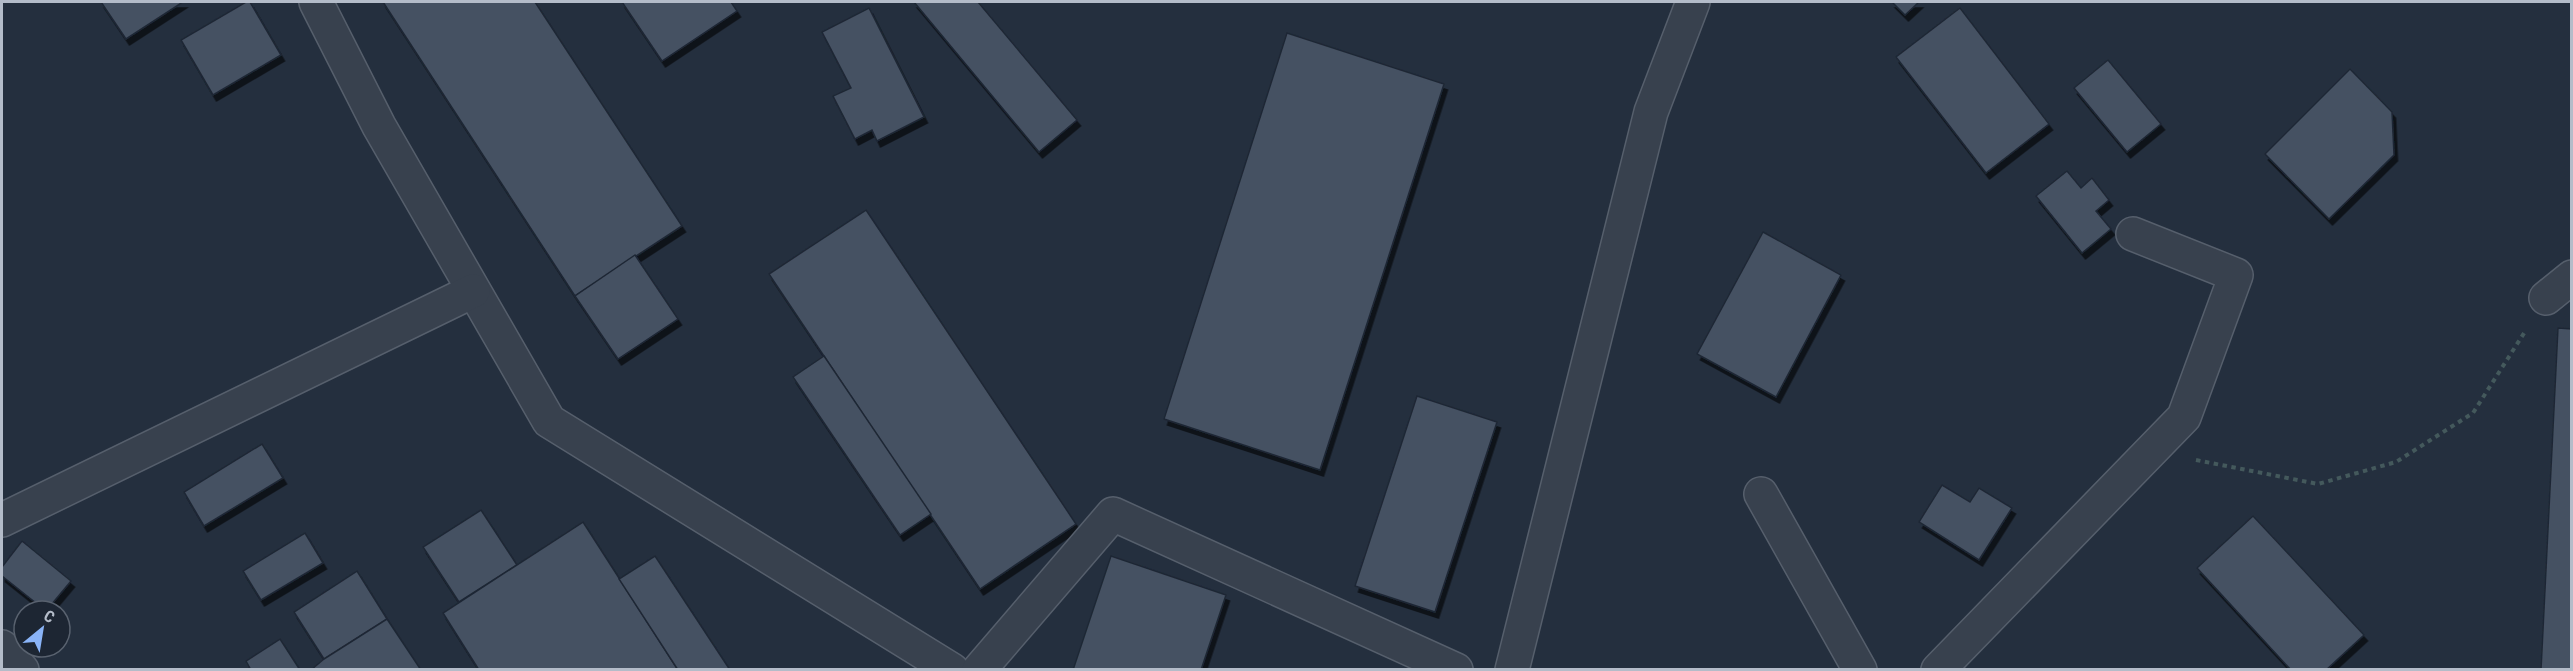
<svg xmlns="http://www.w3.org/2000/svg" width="2573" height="671" font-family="'Roboto Condensed',sans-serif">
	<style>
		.building { fill: #455162; stroke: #1f2835; stroke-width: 1.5; filter: url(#shadow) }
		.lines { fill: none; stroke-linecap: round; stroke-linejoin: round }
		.minor-casing { stroke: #565f6c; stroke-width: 36 }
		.path { stroke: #44595c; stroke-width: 4; stroke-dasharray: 4.5 4.5; stroke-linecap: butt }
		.minor { stroke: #38414e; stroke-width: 33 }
	</style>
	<defs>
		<filter id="shadow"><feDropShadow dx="3.5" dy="6" stdDeviation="0" flood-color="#0009"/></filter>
	</defs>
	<rect width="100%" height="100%" fill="#242f3e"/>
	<g class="building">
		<path d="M101,2H183L126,39Z"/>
		<path d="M246,2H250L281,55L213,95L181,40Z"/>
		<path d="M383,2H535L682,226L575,296Z"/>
		<path d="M622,2H731L737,11L662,61Z"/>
		<path d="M914,2H978L1077,120L1039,152Z"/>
		<path d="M1892,2H1919L1905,15Z"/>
		<path d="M869,8L924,117L877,141L872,130L855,139L833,96L851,88L822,32Z"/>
		<path d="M1960,8L2049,124L1986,173L1896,57Z"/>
		<path d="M1287,33L1444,84L1320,470L1164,419Z"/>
		<path d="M2108,60L2161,124L2127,152L2074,88Z"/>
		<path d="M2350,69L2392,112L2394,155L2329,219L2265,154Z"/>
		<path d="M2067,171L2081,188L2092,178L2109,200L2096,211L2111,229L2082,253L2036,196Z"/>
		<path d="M866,210L1076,524L980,589L769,274Z"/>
		<path d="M1763,232L1841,275L1776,397L1697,354Z"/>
		<path d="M635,255L678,319L618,359L575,296Z"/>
		<path d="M2558,328L2572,329V670H2541Z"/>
		<path d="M824,356L931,514L900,535L793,377Z"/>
		<path d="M1417,396L1497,422L1435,612L1355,586Z"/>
		<path d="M262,444L283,478L204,526L184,492Z"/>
		<path d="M1942,485L1970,502L1979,488L2012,508L1979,560L1919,522Z"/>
		<path d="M481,510L517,565L459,602L423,547Z"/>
		<path d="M2253,516L2364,635L2326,670H2291L2197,568Z"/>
		<path d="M583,522L678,670H479L443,613Z"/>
		<path d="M305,533L323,563L261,600L243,571Z"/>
		<path d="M22,541L71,581L46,611L2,576V567Z"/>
		<path d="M655,556L730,670H678L619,579Z"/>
		<path d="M1111,556L1226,595L1201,670H1073Z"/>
		<path d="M357,571L387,619L324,659L294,612Z"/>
		<path d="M387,619L421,670H311L324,659Z"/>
		<path d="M280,639L300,670H251L246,661Z"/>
	</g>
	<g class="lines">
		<g class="minor-casing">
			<g id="minor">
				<path d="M316,2L379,126L549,421L952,670"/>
				<path d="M2546,298L2572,277"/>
				<path d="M1761,494L1860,670"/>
				<path d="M2,520L473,291"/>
				<path d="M2,647L22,670"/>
				<path d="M979,670L1113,514L1456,670"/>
				<path d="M1512,670L1651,112L1693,2"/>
				<path d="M1938,670L2184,417L2236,275L2133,234"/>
			</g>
		</g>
		<path class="path" d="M2196,460L2318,484L2396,462L2473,413L2526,330"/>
		<use href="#minor" class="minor"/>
	</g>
	<rect width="2573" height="671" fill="none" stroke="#b4bcc9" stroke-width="6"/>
	<g transform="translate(42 629) rotate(30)"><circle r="28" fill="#1d2633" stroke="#59626f" stroke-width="1.5"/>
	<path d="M0-4.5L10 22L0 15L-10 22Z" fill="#8ab4f8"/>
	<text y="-9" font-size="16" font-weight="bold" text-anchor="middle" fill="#b4bcc9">С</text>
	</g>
</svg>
